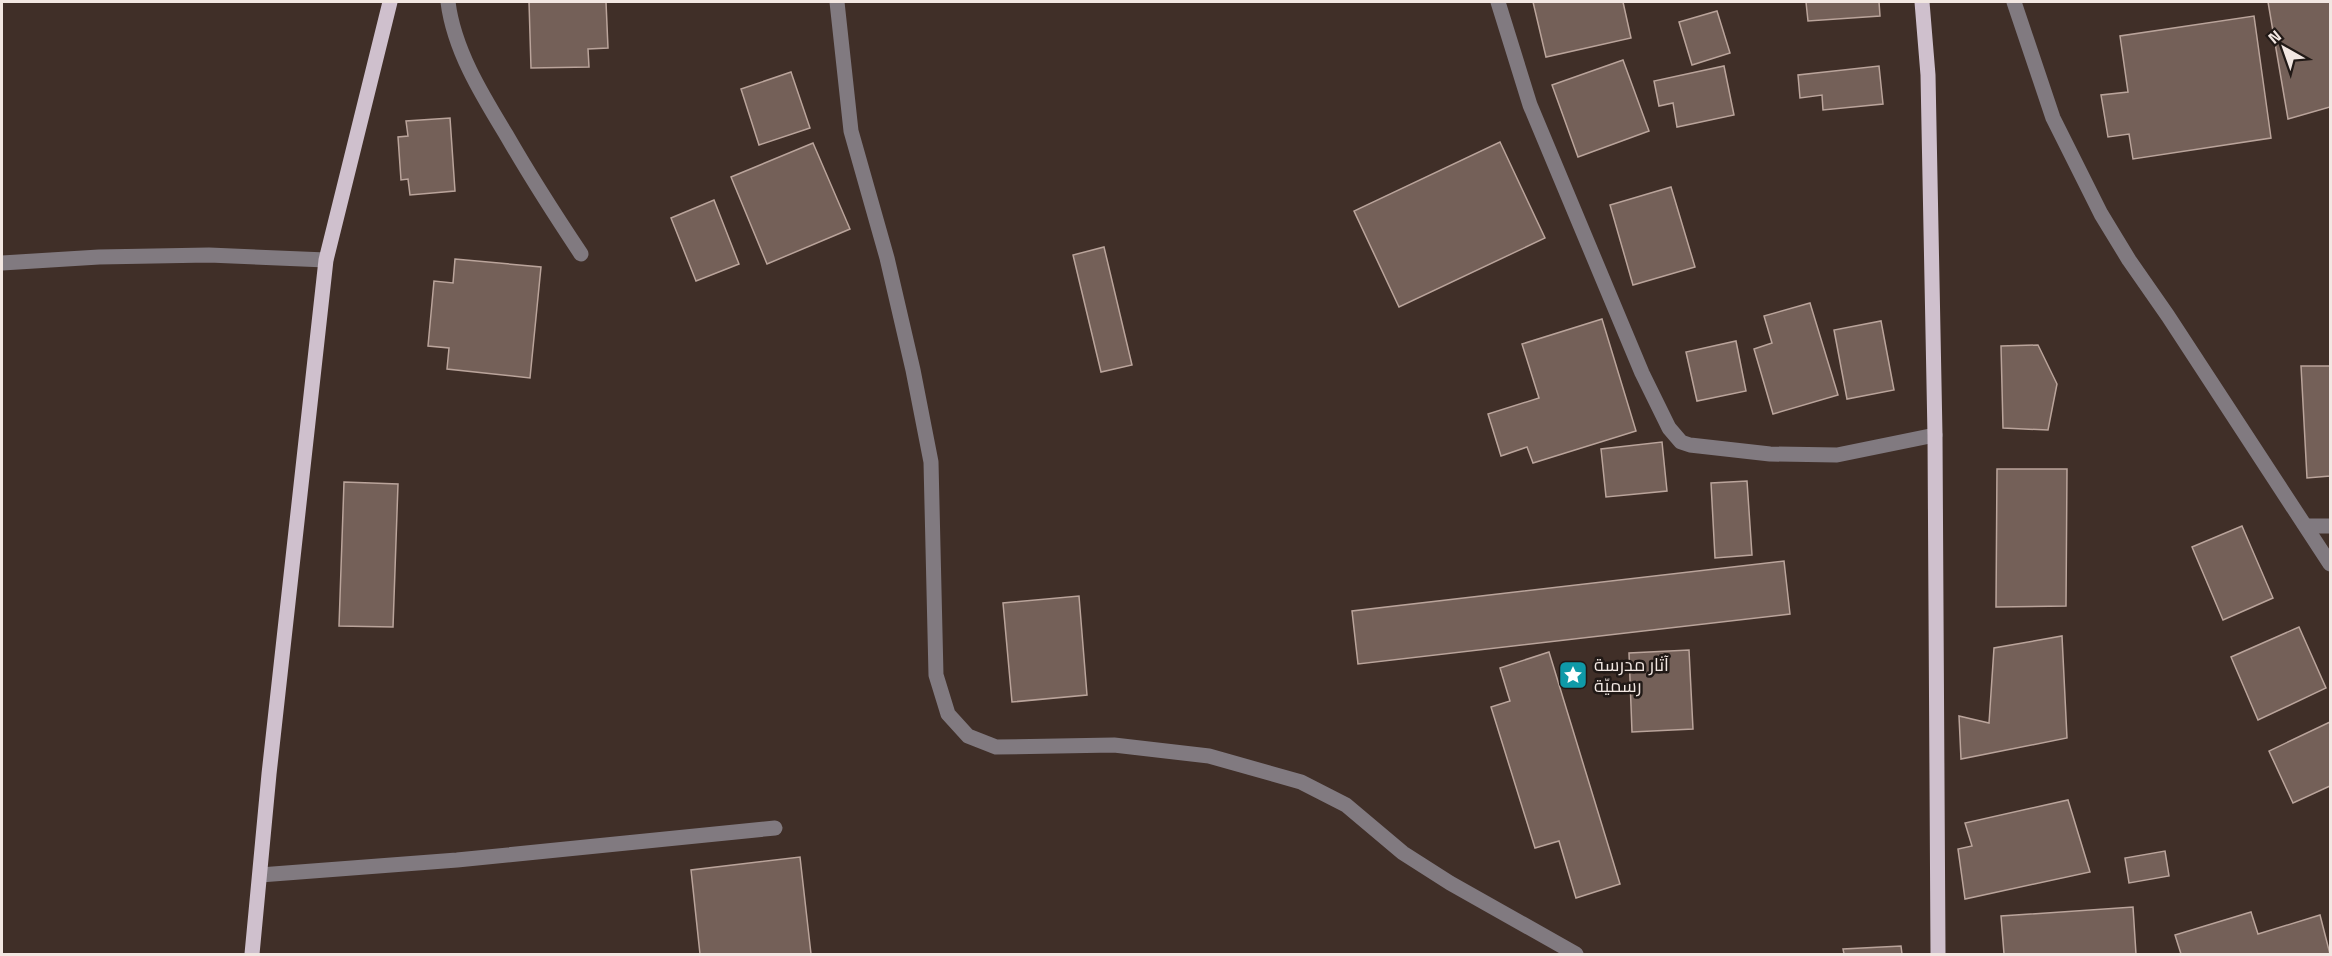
<svg xmlns="http://www.w3.org/2000/svg" width="2332" height="956" font-family="'Titillium Web',Cairo,sans-serif">
	<style>
		.building { fill: #746058; stroke: #baa49b; stroke-width: 1.5 }
		.lines { fill: none; stroke-linecap: round; stroke-linejoin: round }
		.minor { stroke: #817a80; stroke-width: 15 }
		.major { stroke: #cfc0cd; stroke-width: 15 }
		.labels { text-anchor: middle; stroke-width: 5; stroke-linejoin: round; paint-order: stroke }
		.poi-label { font-size: 18px; fill: #f2e7e2; stroke: #211916; text-anchor: start }
	</style>
	<rect width="100%" height="100%" fill="#402f28"/>
	<g class="building">
		<path d="M529,2H606L608,48L588,49L589,67L531,68Z"/>
		<path d="M1533,2H1623L1631,38L1546,57Z"/>
		<path d="M1806,2H1879L1880,16L1808,21Z"/>
		<path d="M2268,2H2330V107L2288,119Z"/>
		<path d="M1717,11L1730,53L1692,65L1679,22Z"/>
		<path d="M2254,16L2271,138L2133,159L2129,134L2108,137L2101,95L2128,92L2120,36Z"/>
		<path d="M1623,60L1649,131L1578,157L1552,85Z"/>
		<path d="M1724,66L1734,115L1677,127L1673,103L1659,106L1654,81Z"/>
		<path d="M1879,66L1883,104L1823,110L1822,95L1800,98L1798,75Z"/>
		<path d="M791,72L810,128L759,145L741,89Z"/>
		<path d="M450,118L455,191L410,195L408,179L401,180L398,137L408,136L406,121Z"/>
		<path d="M1500,142L1545,238L1399,307L1354,211Z"/>
		<path d="M813,143L850,229L767,264L731,177Z"/>
		<path d="M1671,187L1695,267L1633,285L1610,205Z"/>
		<path d="M714,200L739,264L696,281L671,218Z"/>
		<path d="M1104,247L1132,365L1101,372L1073,255Z"/>
		<path d="M455,259L541,267L530,378L447,369L449,348L428,346L434,281L453,283Z"/>
		<path d="M1810,303L1838,395L1773,414L1754,349L1772,343L1764,316Z"/>
		<path d="M1602,319L1636,431L1533,463L1527,447L1501,456L1488,414L1539,398L1522,344Z"/>
		<path d="M1881,321L1894,390L1847,399L1834,330Z"/>
		<path d="M1736,341L1746,391L1697,401L1686,352Z"/>
		<path d="M2038,345L2057,384L2048,430L2003,428L2001,346Z"/>
		<path d="M2301,366H2330V476L2307,478Z"/>
		<path d="M1662,442L1667,491L1606,497L1601,449Z"/>
		<path d="M1997,469H2067L2066,606L1996,607Z"/>
		<path d="M1747,481L1752,555L1715,558L1711,483Z"/>
		<path d="M344,482L398,484L393,627L339,626Z"/>
		<path d="M2242,526L2273,598L2223,620L2192,547Z"/>
		<path d="M1784,561L1790,614L1358,664L1352,611Z"/>
		<path d="M1079,596L1087,695L1012,702L1003,603Z"/>
		<path d="M2299,627L2326,688L2258,720L2231,657Z"/>
		<path d="M2062,636L2067,738L1961,759L1959,716L1989,723L1994,648Z"/>
		<path d="M1689,650L1693,729L1632,732L1629,653Z"/>
		<path d="M1549,652L1620,884L1576,898L1559,841L1535,848L1491,707L1510,701L1500,668Z"/>
		<path d="M2330,722V786L2293,803L2269,751Z"/>
		<path d="M2068,800L2090,872L1965,899L1958,849L1972,846L1965,823Z"/>
		<path d="M2165,851L2169,876L2129,883L2125,858Z"/>
		<path d="M800,857L811,954H700L691,870Z"/>
		<path d="M2133,907L2136,954H2004L2001,916Z"/>
		<path d="M2251,912L2258,934L2320,915L2330,954H2181L2175,935Z"/>
		<path d="M1901,946L1902,954H1844L1843,949Z"/>
	</g>
	<g class="lines">
		<g class="minor">
			<path d="M448,2C454,50 482,95 507,136C530,176 555,215 581,254"/>
			<path d="M837,2L851,131L887,258L913,370L931,462L936,675L948,714L968,736L996,747L1114,745L1209,756L1301,782L1346,805L1403,853L1450,883L1576,954"/>
			<path d="M1498,2L1530,105L1642,373L1669,428L1681,442L1690,445L1770,454L1837,455L1935,435"/>
			<path d="M2014,2L2053,118L2101,214L2129,260L2168,316L2330,564"/>
			<path d="M2,263L99,257L209,255L326,260"/>
			<path d="M2306,526H2330"/>
			<path d="M260,875L457,860L775,828"/>
		</g>
		<g class="major">
			<path d="M1922,2L1928,75L1935,435L1938,954"/>
			<path d="M252,954L269,774L326,260L390,2"/>
		</g>
	</g>
	<defs>
		<g id="sight-square" transform="scale(1.5)"><rect x="-9" y="-9" width="18" height="18" rx="4" fill="#0f9aa8" stroke="#211916"/><path d="M0-6L1.8-2.2L6-1.7L2.9 1.2L3.7 5.4L0 3.3L-3.7 5.4L-2.9 1.2L-6-1.7L-1.8-2.2Z" fill="#fff"/></g>
	</defs>
	<g fill-rule="evenodd">
		<use href="#sight-square" x="1573" y="675"/>
	</g>
	<g class="labels">
		<g class="poi-label">
			<text x="1594" y="671">آثار مدرسة<tspan x="1594" dy="21">رسميّة</tspan></text>
		</g>
	</g>
	<rect width="2332" height="956" fill="none" stroke="#f2e7e2" stroke-width="6"/>
	<g transform="translate(2284 48) rotate(320)" stroke="#211916" stroke-width="4.5" paint-order="stroke">
	<path d="M0-4.5L10 22L0 15L-10 22Z" fill="#f2e7e2"/>
	<text y="-9" font-size="16" font-weight="bold" text-anchor="middle" fill="#f2e7e2">N</text>
	</g>
</svg>
